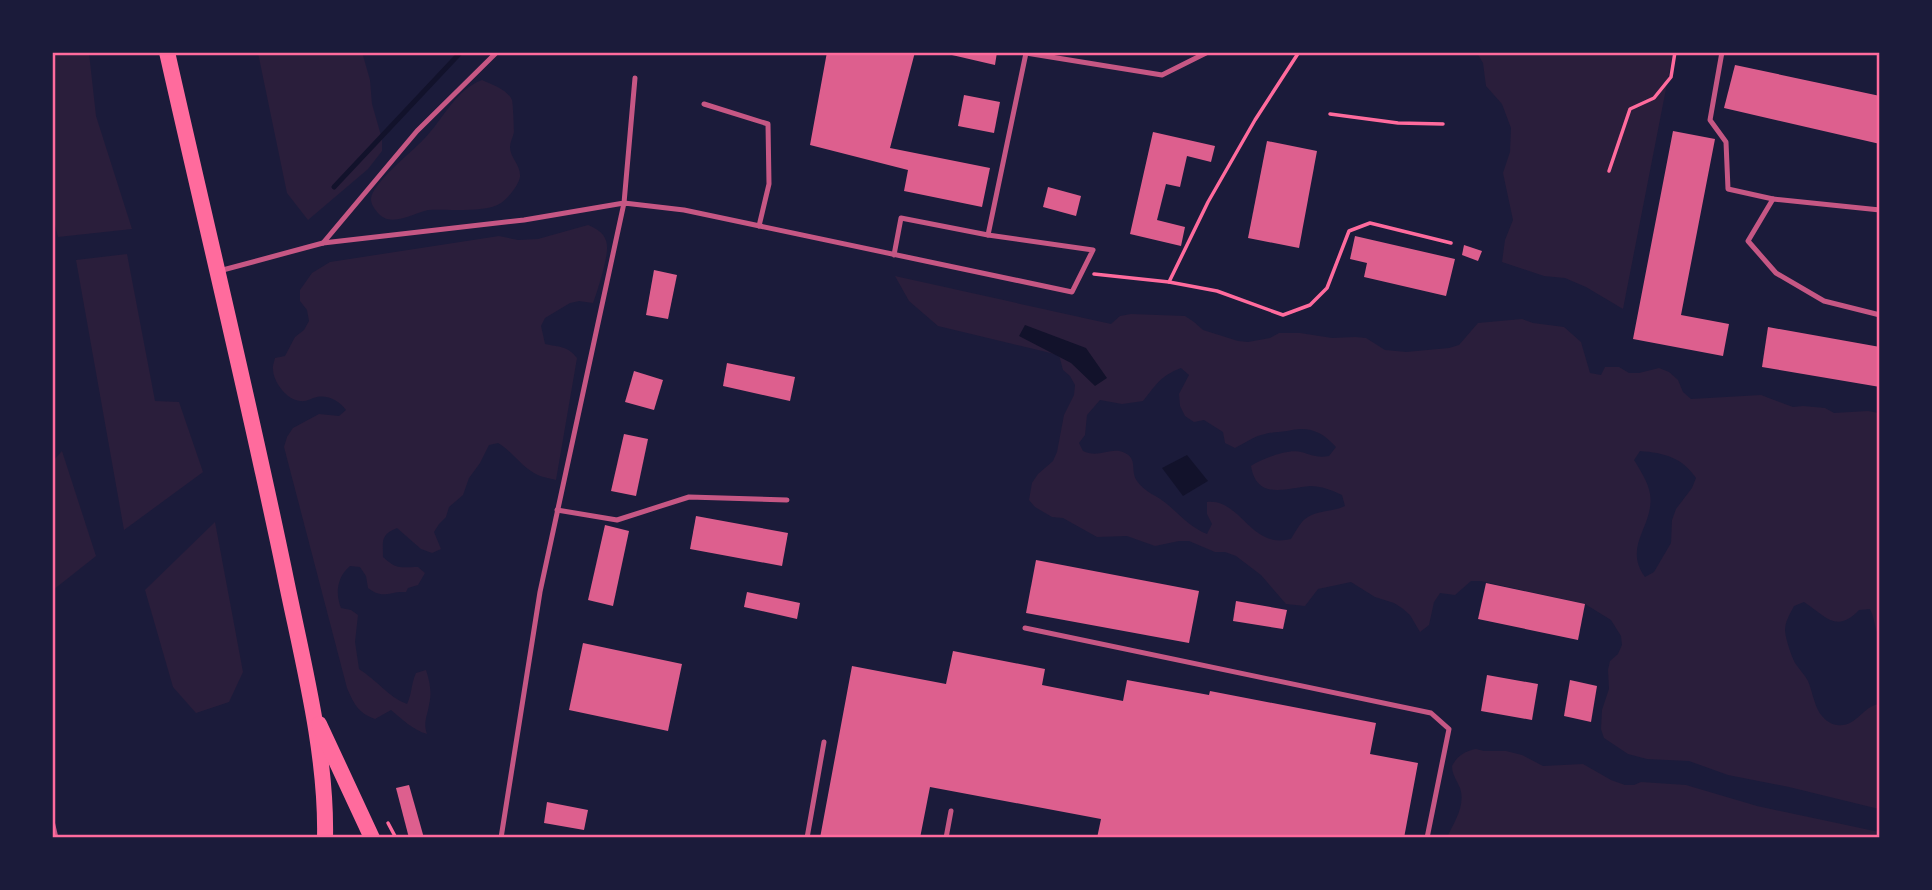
<svg xmlns="http://www.w3.org/2000/svg" width="1932" height="890" font-family="'DejaVu Sans',sans-serif">
	<style>
		.green { fill: #2a1e3b; fill-rule: evenodd }
		.water { fill: #12122b }
		.lines { fill: none; stroke-linecap: round; stroke-linejoin: round }
		.stream { stroke: #12122b; stroke-width: 5 }
		.building { fill: #dd5f8e }
		.path { stroke: #ff6b9d; stroke-width: 3.5 }
		.service { stroke: #c65784; stroke-width: 5 }
		.primary { stroke: #ff6b9d; stroke-width: 16 }
		.neatline { fill: none; stroke: #ff6b9d; stroke-width: 2.5 }
	</style>
	<rect width="100%" height="100%" fill="#1b1b3a"/>
	<g class="green">
		<path d="M362,52L370,80L372,104L382,139V151L368,169L308,220L287,193L258,53Z"/>
		<path d="M52,53H89L96,116L132,229L58,237L52,213Z"/>
		<path d="M1477,53H1673L1623,309L1586,287L1565,278L1544,276L1502,262L1505,240L1513,220L1503,173L1510,152L1511,128L1502,104L1486,86L1483,63Z"/>
		<path d="M482,80C491,84 508,90 512,100C513,103 514,129 514,132C513,137 510,142 510,147C510,158 521,165 520,177C518,186 509,197 501,203C487,213 446,209 428,210C423,211 418,213 413,215C400,219 388,224 378,213C375,209 371,205 371,199C372,183 412,152 423,140C443,120 455,90 482,80Z"/>
		<path d="M588,225C613,235 608,249 603,271C600,282 597,292 593,303L579,301L570,303L545,318L541,326L545,344C559,347 568,346 577,358L556,480C549,478 540,477 534,473C520,465 512,451 498,443L489,445L480,463L469,478L463,495L449,507L446,517L439,524L434,532L441,549L432,553L421,549L397,528C380,535 383,541 383,557C397,570 400,567 418,567L425,573L418,585L408,588L406,592C388,591 384,600 368,588L366,576L360,567L350,566C337,577 335,593 341,608L351,610L358,615L355,642L359,669C377,680 388,697 407,704C412,694 411,684 416,673L426,670C430,682 432,693 429,705C427,717 423,722 427,734C413,730 402,719 391,710L375,719C358,713 354,704 347,688L284,447L287,437L293,428L319,414L339,416L346,410C339,401 329,395 317,397C311,398 307,402 300,401C287,400 273,382 273,369C272,368 275,359 275,358L285,356L295,337L304,330L309,321L307,310L300,301V290L312,273L330,262L499,236L518,240L538,239Z"/>
		<path d="M127,254L155,401L179,402L203,472L124,530L76,260Z"/>
		<path d="M895,276L1111,324L1120,316L1131,314L1185,316L1194,322L1203,330L1238,341L1248,342L1270,338L1279,333H1300L1332,338L1355,337L1366,338L1385,350L1406,352L1449,348L1459,345L1478,323L1522,319L1533,323L1564,327L1581,342L1590,373L1601,375L1605,367H1619L1629,373H1639L1659,368L1669,372L1678,380L1683,392L1691,399L1761,395L1793,407L1803,406L1825,408L1834,413L1868,411L1879,413V636C1874,628 1875,618 1870,609L1859,610C1836,634 1826,616 1804,602L1794,606C1790,614 1785,621 1785,631C1786,640 1791,655 1795,663C1799,669 1804,674 1808,681C1812,691 1814,703 1819,712C1823,718 1829,724 1837,725C1856,728 1863,706 1879,704V809L1789,787L1728,775L1689,761L1647,759L1628,754L1604,738L1601,729L1602,710L1609,689L1608,670L1610,661L1618,654L1622,645L1621,636L1611,620L1585,604L1481,581H1471L1455,595L1440,593L1434,602L1429,625L1420,632L1410,615L1402,608L1394,603L1375,597L1351,582L1318,589L1305,606L1286,604L1261,575L1236,556L1225,552H1215L1189,541H1179L1155,546L1127,536L1097,537L1063,518L1052,517L1035,507L1029,500L1032,483L1038,474L1053,461L1057,452L1064,415L1074,395L1075,385L1070,376L1063,370L1059,355L938,326L909,301ZM1181,368L1189,375L1179,394L1180,406L1185,416L1194,422L1204,420L1223,432L1225,443L1235,448C1245,443 1254,436 1265,434C1272,432 1280,432 1287,431C1307,426 1321,430 1336,447L1329,456C1317,458 1312,455 1301,452C1289,448 1261,459 1251,466C1257,501 1286,488 1310,486C1321,486 1332,490 1342,495L1345,506C1333,512 1316,510 1305,519C1299,524 1295,533 1291,539C1286,540 1280,541 1274,540C1247,535 1236,499 1207,502V514L1212,524L1207,534C1191,528 1180,515 1167,504C1158,496 1144,492 1137,481C1130,471 1138,459 1125,453C1111,446 1099,459 1083,451L1079,443L1085,435L1087,415L1100,400L1122,404L1143,401C1156,385 1160,376 1181,368ZM1640,451C1664,453 1682,457 1696,478L1692,488L1676,509L1672,520L1671,543L1654,572L1645,577C1622,545 1655,526 1650,494C1648,482 1640,470 1634,460Z"/>
		<path d="M62,451L96,556L53,590V461Z"/>
		<path d="M215,522L243,672L229,702L196,713L173,687L145,590Z"/>
		<path d="M1476,749L1484,751H1506L1522,755L1543,766L1583,764L1611,780L1625,785H1634L1641,782L1686,785L1757,806L1879,832V837H1447C1454,823 1466,805 1460,788C1457,780 1452,775 1452,766C1457,756 1465,751 1476,749Z"/>
	</g>
	<g class="water">
		<path d="M1025,325L1086,348L1107,378L1095,386L1071,363L1019,336Z"/>
		<path d="M1187,455L1208,481L1183,496L1162,468Z"/>
	</g>
	<g class="lines">
		<path class="stream" d="M334,187L461,52"/>
	</g>
	<g class="building">
		<path d="M827,52H915L890,148L990,168L982,207L904,191L908,170L810,145Z"/>
		<path d="M939,52H997L995,65Z"/>
		<path d="M1735,65L1880,96V144L1724,108Z"/>
		<path d="M964,95L1000,102L994,133L958,126Z"/>
		<path d="M1673,131L1715,139L1681,315L1729,324L1723,356L1633,339Z"/>
		<path d="M1153,132L1215,146L1211,162L1187,156L1180,187L1166,184L1157,220L1185,227L1181,246L1130,234Z"/>
		<path d="M1267,141L1317,151L1299,248L1248,238Z"/>
		<path d="M1048,187L1081,196L1076,216L1043,207Z"/>
		<path d="M1355,236L1455,259L1446,296L1364,277L1367,263L1350,259Z"/>
		<path d="M1464,245L1482,251L1478,261L1462,255Z"/>
		<path d="M654,270L677,275L668,319L646,315Z"/>
		<path d="M1768,327L1880,347V387L1762,367Z"/>
		<path d="M727,363L795,377L790,401L723,386Z"/>
		<path d="M634,371L663,380L654,410L625,402Z"/>
		<path d="M624,434L648,439L636,496L611,491Z"/>
		<path d="M696,516L788,533L782,566L690,549Z"/>
		<path d="M605,525L629,531L613,606L588,600Z"/>
		<path d="M1036,560L1199,591L1189,643L1026,613Z"/>
		<path d="M1486,583L1585,604L1578,640L1478,619Z"/>
		<path d="M747,592L800,603L797,619L744,607Z"/>
		<path d="M1236,601L1287,610L1283,629L1233,621Z"/>
		<path d="M583,643L682,664L668,731L569,710Z"/>
		<path d="M953,651L1045,669L1042,685L1123,701L1127,680L1209,695L1210,691L1376,723L1370,754L1418,763L1404,838H1097L1101,819L930,787L920,838H820L852,666L946,684Z"/>
		<path d="M1487,675L1538,684L1532,720L1481,711Z"/>
		<path d="M1570,680L1597,686L1591,722L1564,716Z"/>
		<path d="M409,785L424,838H409L396,788Z"/>
		<path d="M547,802L588,810L584,830L544,823Z"/>
	</g>
	<g class="lines">
		<g class="path">
			<path d="M1330,114L1398,123L1443,124"/>
			<path d="M1609,171L1630,109L1654,98L1671,77L1675,52"/>
			<path d="M1094,274L1169,282L1217,291L1283,315L1310,305L1327,288L1349,231L1370,223L1451,243"/>
			<path d="M1169,282L1208,202L1255,120L1299,52"/>
			<path d="M388,823L396,838"/>
		</g>
		<g class="service">
			<path d="M1722,52L1710,120L1726,142L1728,189L1773,199"/>
			<path d="M1026,53L1162,75L1208,52"/>
			<path d="M704,104L768,124L769,184L759,226"/>
			<path d="M1880,210L1773,199L1748,241L1776,273L1824,301L1880,315"/>
			<path d="M988,235L1026,53"/>
			<path d="M323,243L417,131L497,52"/>
			<path d="M219,271L323,243L524,220L624,203L635,78"/>
			<path d="M557,510L617,520L689,497L787,500"/>
			<path d="M1025,628L1431,713L1449,729L1427,838"/>
			<path d="M52,821L56,838"/>
			<path d="M501,838L540,592L624,203L684,210L1072,292L1093,250L988,235L901,218L894,255"/>
			<path d="M807,838L824,742"/>
			<path d="M946,838L951,811"/>
		</g>
		<g class="primary">
			<path d="M167,52C206,225 248,397 284,570C301,655 327,751 325,838"/>
			<path d="M319,724L372,838"/>
		</g>
	</g>
	<rect width="1932" height="890" fill="none" stroke="#1b1b3a" stroke-width="108"/>
	<rect x="54" y="54" width="1824" height="782" class="neatline"/>
</svg>
